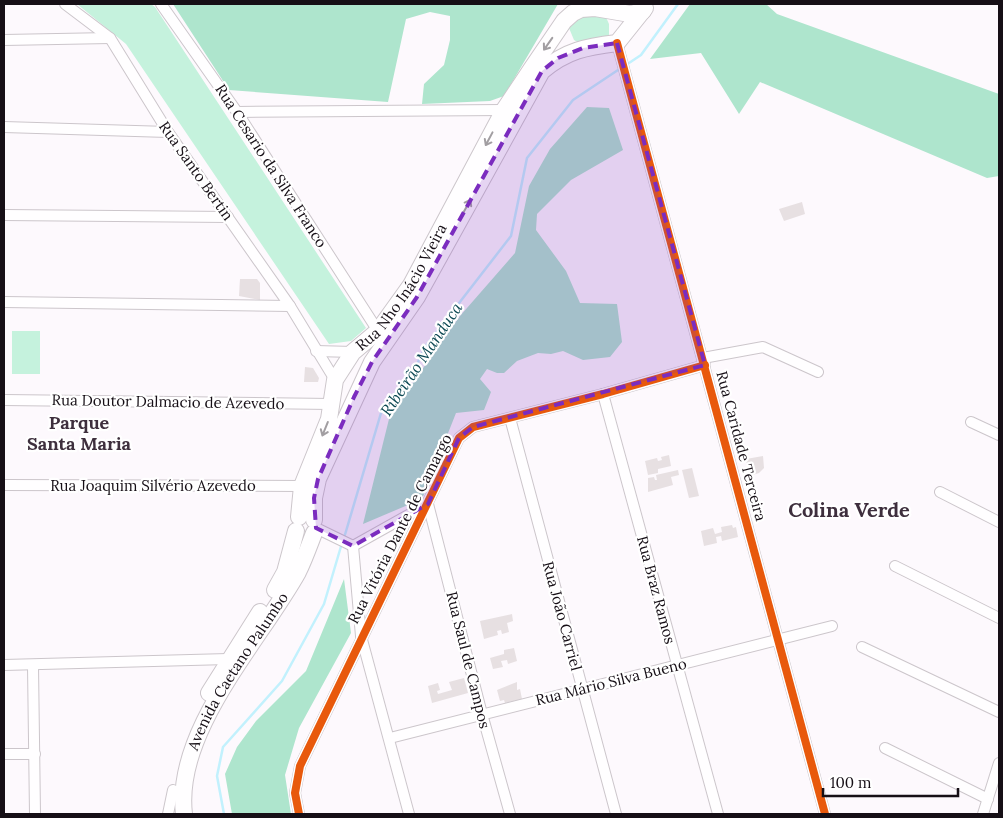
<svg xmlns="http://www.w3.org/2000/svg" width="1003" height="818" font-family="Lora,serif">
	<style>
		.green { fill: #c5f2dd }
		.forest { fill: #aee5cd }
		.lines { fill: none; stroke-linecap: round; stroke-linejoin: round }
		.stream { stroke: #c2f1fd; stroke-width: 2.5 }
		.building { fill: #e7e0e2 }
		.minor-casing { stroke: #ccc6cb; stroke-width: 12 }
		.primary-casing { stroke: #ccc6cb; stroke-width: 18 }
		.minor { stroke: #fffeff; stroke-width: 10 }
		.primary { stroke: #fffeff; stroke-width: 16 }
		.cycleway-casing { stroke: #fff; stroke-width: 11 }
		.cycleway { stroke: #e8590c; stroke-width: 8 }
		.oneway { stroke: #a29ea2 }
		.marked { fill: #7b2cbf; fill-opacity: 0.2; stroke: #7b2cbf; stroke-width: 4; stroke-dasharray: 10 6; stroke-linejoin: round }
		.labels { text-anchor: middle; stroke-width: 4.5; stroke-linejoin: round; paint-order: stroke }
		.street-label { font-size: 15px; fill: #160f16; stroke: #fff }
		.water-label { font-size: 16px; font-style: italic; fill: #0c4853; stroke: #fff }
		.quarter-label { font-size: 18px; font-weight: bold; fill: #3e2f3d; stroke: #fff }
		.district-label { font-size: 20px; font-weight: bold; fill: #3e2f3d; stroke: #fff }
	</style>
	<rect width="100%" height="100%" fill="#fdf9fd"/>
	<g class="green">
		<path d="M77,4H151L155,7L366,328L351,341L329,344L126,44Z"/>
		<path d="M605,15L609,24V35L606,39L581,44L574,40L569,28L577,16Z"/>
		<rect x="12" y="331" width="28" height="43"/>
	</g>
	<g class="forest">
		<path d="M173,4H558L504,96L490,101L422,104L424,84L444,65L450,40V16L430,12L406,19L388,102L229,90Z"/>
		<path d="M690,4H766L777,14L999,94V176L987,178L760,82L739,114L701,53L650,59Z"/>
		<path d="M587,107L609,108L623,150L571,180L537,214L536,230L566,271L580,303L617,304L622,342L610,357L583,360L563,351L551,354L538,353L517,361L504,373H497L487,369L480,379L491,392L484,410L456,413L422,499L363,524L390,415L460,316L515,253L529,186L550,149Z"/>
		<path d="M344,579L351,633L299,728L285,775L291,814H232L225,774L237,747L256,721L306,671Z"/>
	</g>
	<g class="lines">
		<g class="stream">
			<path d="M626,65L641,55L678,4"/>
			<path d="M344,538L381,413L414,371L425,347L511,236L527,158L573,100L621,68"/>
			<path d="M224,814L217,776L223,747L282,681L324,604L342,543"/>
		</g>
	</g>
	<g class="building">
		<path d="M802,202L805,214L784,221L779,209Z"/>
		<path d="M240,279H257L260,283V300L239,296Z"/>
		<path d="M305,367L313,368L319,378L318,382H304Z"/>
		<path d="M669,455L671,466L658,469V473L648,475L645,461L657,458L658,461L662,460L661,457Z"/>
		<path d="M763,456L764,468L759,473L749,476L746,459Z"/>
		<path d="M692,468L699,496L689,498L682,470Z"/>
		<path d="M678,470L679,475L671,477L673,485L648,492V478L654,477L655,480H657L656,475Z"/>
		<path d="M732,525L733,528L736,527L738,537L722,541L721,536L716,537L717,543L704,546L701,531L713,528L715,534L722,532L721,527Z"/>
		<path d="M512,614L513,621L507,623L509,632L502,634L501,630L497,631L498,635L484,639L480,621Z"/>
		<path d="M514,648L517,661L508,664L507,660L501,661L503,667L493,669L490,658L504,654V650Z"/>
		<path d="M464,678L468,693L432,703L428,686L438,683L440,690L437,691L438,694L452,690L449,682Z"/>
		<path d="M517,682V690L520,689L522,699L505,703L504,700L500,701L497,690Z"/>
	</g>
	<g class="lines">
		<g class="minor-casing">
			<g id="minor">
				<path d="M65,4L110,38L168,132L290,306L335,380"/>
				<path d="M161,4L237,112L378,331"/>
				<path d="M4,40L110,38"/>
				<path d="M617,43L825,814"/>
				<path d="M237,112L504,110"/>
				<path d="M4,127L168,132"/>
				<path d="M4,215L228,217"/>
				<path d="M4,302L290,306"/>
				<path d="M316,351L353,352"/>
				<path d="M703,358L763,347L818,372"/>
				<path d="M603,394L718,814"/>
				<path d="M4,400L331,404"/>
				<path d="M510,418L616,814"/>
				<path d="M971,422L999,435"/>
				<path d="M4,485L302,486"/>
				<path d="M940,492L999,522"/>
				<path d="M316,528L353,546"/>
				<path d="M353,546L428,504L482,714L510,814"/>
				<path d="M353,546L361,636L409,814"/>
				<path d="M895,566L999,618"/>
				<path d="M862,647L999,712"/>
				<path d="M4,665L228,659"/>
				<path d="M33,666L35,814"/>
				<path d="M390,738L832,626"/>
				<path d="M885,748L988,799"/>
				<path d="M4,754H35"/>
				<path d="M168,814L173,790"/>
				<path d="M299,814L295,793L300,766L459,438L473,427L603,394L705,365"/>
				<path d="M983,814L999,763"/>
			</g>
		</g>
		<g class="primary-casing">
			<g id="primary">
				<path id="s1" d="M299,517L302,486L329,419L335,380L353,352L378,331L411,285L504,110L532,68L564,21L573,13L581,9L595,8L630,14L643,11"/>
				<path d="M314,520V498L318,479L372,362L417,297L542,71C567,50 586,47 617,43L645,8"/>
				<path d="M275,590L285,572L296,531"/>
				<path d="M209,693L260,612"/>
				<path id="s2" d="M184,814C174,731 259,642 298,572C304,560 309,546 314,533"/>
			</g>
		</g>
		<use href="#minor" class="minor"/>
		<use href="#primary" class="primary"/>
		<g class="cycleway-casing">
			<g id="cycleway">
				<path d="M617,43L825,814"/>
				<path d="M299,814L295,793L300,766L459,438L473,427L603,394L705,365"/>
			</g>
		</g>
		<use href="#cycleway" class="cycleway"/>
	</g>
	<defs><path id="oneway-shaft" d="M-6 0H5M1.5-3L5.5 0L1.5 3" fill="none" stroke-width="1.6" stroke-linecap="round" stroke-linejoin="round" transform="scale(1.25)"/></defs>
	<g class="oneway">
		<use href="#oneway-shaft" transform="translate(548 44) rotate(125)"/>
		<use href="#oneway-shaft" transform="translate(489 139) rotate(118)"/>
		<use href="#oneway-shaft" transform="translate(467 206) rotate(-61)"/>
		<use href="#oneway-shaft" transform="translate(325 429) rotate(112)"/>
	</g>
	<path class="marked" d="M617,43L705,365L473,427L459,438L428,504L353,546L316,528L314,498L318,479L354,397L372,362L417,297L542,71L558,58L583,48Z"/>
	<g class="labels">
		<g class="street-label">
			<text transform="translate(271 166) rotate(57)" y="5">Rua Cesario da Silva Franco</text>
			<text transform="translate(196 171) rotate(55)" y="5">Rua Santo Bertin</text>
			<text dy="5" stroke="none"><textPath href="#s1" startOffset="258">Rua Nho Inácio Vieira</textPath></text>
			<text transform="translate(168 402) rotate(1)" y="5">Rua Doutor Dalmacio de Azevedo</text>
			<text transform="translate(741 446) rotate(75)" y="5">Rua Caridade Terceira</text>
			<text x="153" y="491">Rua Joaquim Silvério Azevedo</text>
			<text transform="translate(400 529) rotate(-63)" y="5">Rua Vitória Dante de Camargo</text>
			<text transform="translate(656 590) rotate(75)" y="5">Rua Braz Ramos</text>
			<text transform="translate(562 616) rotate(75)" y="5">Rua João Carriel</text>
			<text transform="translate(468 660) rotate(76)" y="5">Rua Saul de Campos</text>
			<text dy="5" stroke="none"><textPath href="#s2" startOffset="156">Avenida Caetano Palumbo</textPath></text>
			<text transform="translate(611 682) rotate(-14)" y="5">Rua Mário Silva Bueno</text>
		</g>
		<g class="water-label">
			<text transform="translate(421 359) rotate(-56)" y="6">Ribeirão Manduca</text>
		</g>
		<g class="quarter-label">
			<text x="79" y="429">Parque<tspan x="79" dy="21">Santa Maria</tspan></text>
		</g>
		<g class="district-label">
			<text x="849" y="517">Colina Verde</text>
		</g>
	</g>
	<rect width="1003" height="818" fill="none" stroke="#160f16" stroke-width="10"/>
	<path d="M823 788v8h135v-8" fill="none" stroke="#160f16" stroke-width="2.5"/>
	<text x="830" y="788" font-size="15" fill="#160f16" stroke="#ffffff" stroke-width="4" paint-order="stroke">100 m</text>
</svg>
